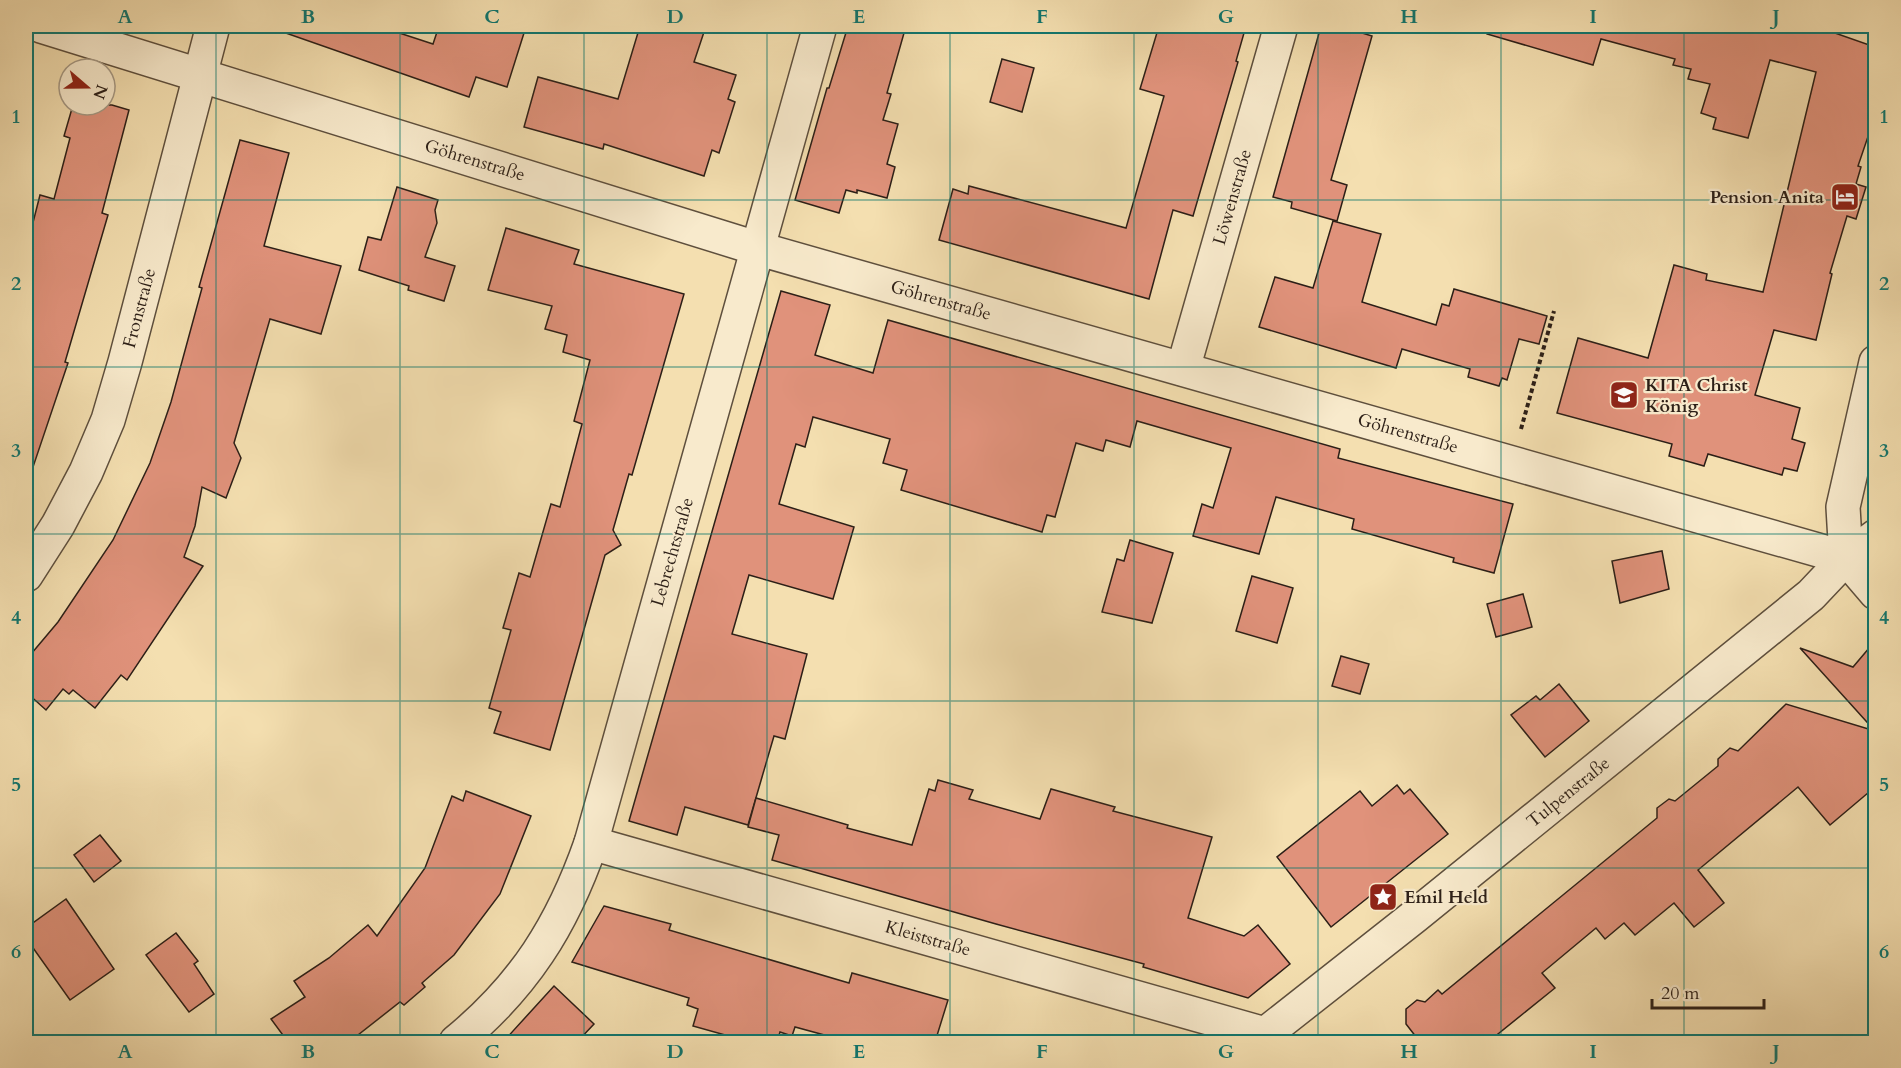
<svg xmlns="http://www.w3.org/2000/svg" width="1901" height="1068" font-family="Cardo,serif">
	<style>
		.building { fill: #e0927b; stroke: #2c1f17; stroke-width: 1.5 }
		.lines { fill: none; stroke-linecap: round; stroke-linejoin: round }
		.minor-casing { stroke: #5e4f3d; stroke-width: 36 }
		.path { stroke: #2c1f17; stroke-width: 4; stroke-dasharray: 4.5 3; stroke-linecap: butt }
		.minor { stroke: #f8eacc; stroke-width: 33 }
		.grid { fill: none; stroke: #0f766e; stroke-width: 1.5; stroke-opacity: 0.55 }
		.labels { text-anchor: middle; stroke-width: 4.5; stroke-linejoin: round; paint-order: stroke }
		.street-label { font-size: 18px; fill: #2c1f17; stroke: #f8eacc }
		.poi-label { font-size: 18px; font-weight: bold; fill: #2c1f17; stroke: #f8eacc; text-anchor: start }
		.neatline { fill: none; stroke: #0f766e; stroke-width: 2 }
		.grid-label { font-size: 20px; text-anchor: middle; font-weight: bold; fill: #0f766e }
	</style>
	<rect width="100%" height="100%" fill="#f4dfb0"/>
	<filter id="stains"><feTurbulence type="fractalNoise" baseFrequency=".00333" numOctaves="4"/><feColorMatrix values="0 0 0 0 .2 0 0 0 0 .09 0 0 0 0 .02 0 0 0 .5 -.17"/></filter>
	<radialGradient id="worn" r=".72"><stop offset=".6" stop-color="#630" stop-opacity="0"/><stop offset="1" stop-color="#630" stop-opacity=".3"/></radialGradient>
	<g class="building">
		<path d="M281,26H378L433,44L439,26H500L524,33L507,87L476,77L469,97L280,31Z"/>
		<path d="M640,26H706L694,62L736,75L728,99L735,102L719,153L712,150L704,176L604,144L603,149L524,127L538,77L618,99Z"/>
		<path d="M848,26H906L887,93L891,94L883,120L898,124L887,164L895,167L887,198L857,190V193L846,190L839,213L795,200L827,88H829Z"/>
		<path d="M1159,26H1246L1236,61L1238,62L1193,216L1173,210L1149,299L939,240L953,189L968,194L969,186L1126,228L1164,96L1140,89Z"/>
		<path d="M1321,26H1364L1362,33L1372,36L1331,180L1347,185L1337,221L1291,208L1292,202L1273,197Z"/>
		<path d="M1488,26H1815L1875,47V116L1858,166L1861,167L1856,184L1866,187L1856,219L1847,216L1830,273L1832,274L1816,340L1774,330L1755,395L1800,408L1792,439L1805,443L1797,471L1784,468L1782,475L1708,454L1704,466L1669,456L1672,444L1557,413L1578,338L1648,358L1674,265L1707,274L1706,280L1763,292L1816,72L1770,60L1748,138L1713,129L1716,118L1701,113L1710,84L1688,79L1691,69L1673,65L1675,59L1601,39L1593,65L1487,34Z"/>
		<path d="M1002,59L1034,68L1022,112L990,102Z"/>
		<path d="M73,105H112L129,110L102,213L108,215L65,362L68,363L31,473L26,472V250L40,195L54,199L70,138L64,136Z"/>
		<path d="M240,140L289,153L264,246L341,266L321,334L270,319L234,443L241,458L226,498L202,487L195,526L184,557L203,566L127,680L121,675L95,708L73,690L69,694L63,689L46,710L26,692V660L58,622L113,540L150,463L171,402L202,288L199,287Z"/>
		<path d="M397,187L438,200L435,210L437,223L425,257L455,266L444,301L408,290L409,286L359,270L368,237L381,240Z"/>
		<path d="M1333,221L1381,234L1362,302L1436,325L1442,304L1449,306L1454,289L1547,316L1539,344L1519,339L1507,380L1502,378L1499,386L1468,377L1470,369L1402,349L1396,368L1259,327L1275,277L1313,288Z"/>
		<path d="M506,228L579,250L574,264L684,294L632,475L629,474L613,530L621,545L605,555L550,750L494,733L501,712L489,708L511,630L503,628L519,573L530,577L551,504L560,507L582,424L574,421L590,360L563,352L567,335L545,329L552,306L488,290Z"/>
		<path d="M781,291L830,305L815,355L873,373L888,320L1340,449L1338,458L1513,504L1494,573L1453,562L1454,558L1352,529L1354,519L1276,497L1259,554L1193,536L1202,504L1213,508L1231,448L1137,421L1130,447L1106,440L1103,451L1076,443L1055,517L1047,515L1042,532L901,490L907,470L883,463L890,439L813,417L805,447L796,444L779,504L854,527L833,599L749,575L732,634L807,654L785,739L774,736L748,825L685,807L677,835L629,821Z"/>
		<path d="M1130,540L1173,553L1152,623L1102,612L1117,559L1124,561Z"/>
		<path d="M1662,551L1669,589L1620,603L1612,561Z"/>
		<path d="M1252,576L1293,588L1277,643L1236,631Z"/>
		<path d="M1523,594L1532,627L1496,637L1487,604Z"/>
		<path d="M1875,641V787L1830,825L1798,787L1698,870L1724,903L1694,927L1674,903L1635,935L1624,923L1605,939L1596,928L1542,973L1555,988L1488,1042H1420L1406,1024V1009L1417,1000L1425,1002L1438,990L1442,994L1657,818V808L1669,799L1675,801L1718,766V759L1730,748L1738,751L1786,704L1875,731L1800,648L1853,667Z"/>
		<path d="M1341,656L1369,664L1360,694L1332,686Z"/>
		<path d="M1559,684L1589,721L1545,757L1511,715L1536,696L1540,700Z"/>
		<path d="M938,780L973,790L969,799L1040,819L1051,789L1115,807L1113,811L1212,837L1188,918L1244,936L1258,925L1290,964L1248,998L1143,967L1144,964L996,924L772,860L779,835L748,827L756,798L848,825L847,828L912,845L929,789L935,791Z"/>
		<path d="M1397,785L1404,794L1410,789L1448,834L1331,927L1277,857L1360,791L1372,806Z"/>
		<path d="M466,791L531,816L500,894L454,955L422,983L425,987L404,1005L400,1002L349,1042H288L271,1019L305,997L294,981L329,958L368,925L377,936L425,868L452,796L463,801Z"/>
		<path d="M100,835L121,861L94,882L74,855Z"/>
		<path d="M66,899L114,969L70,1000L26,938V928Z"/>
		<path d="M604,906L671,924L669,930L849,983L852,973L948,1000L935,1042H850L795,1027L792,1036L780,1032L777,1042H750L693,1026L698,1009L687,1005L689,998L572,962Z"/>
		<path d="M176,933L198,961L194,964L214,994L189,1012L146,955Z"/>
		<path d="M554,986L594,1024L577,1042H503Z"/>
	</g>
	<g class="lines">
		<g class="minor-casing">
			<g id="minor">
				<path d="M41,26L756,248L1846,558"/>
				<path d="M1183,369L1281,26"/>
				<path d="M1846,558L1843,507L1876,362"/>
				<path d="M1846,558L1876,593"/>
				<path d="M26,575L58,525L86,472L108,420L125,362L213,26"/>
				<path d="M591,843L1265,1034"/>
				<path d="M456,1042C524,986 562,926 591,843L820,26"/>
				<path d="M1255,1042L1415,916L1811,595L1846,558L1876,536"/>
			</g>
		</g>
		<path class="path" d="M1521,429L1554,311"/>
		<use href="#minor" class="minor"/>
	</g>
	<path class="grid" d="M216,26V1042M400,26V1042M584,26V1042M767,26V1042M950,26V1042M1134,26V1042M1318,26V1042M1501,26V1042M1684,26V1042M26,200H1876M26,367H1876M26,534H1876M26,701H1876M26,868H1876"/>
	<defs>
		<g id="hotel-square" transform="scale(1.5)"><rect x="-9" y="-9" width="18" height="18" rx="4" fill="#8f2418" stroke="#f8eacc"/><path d="M-6-4.5h1.5V1H6V5H4.5V3h-9V5H-6ZM-4 0a1.8 1.8 0 1 1 3.6 0ZM.5 0V-2.5h3Q6-2.5 6 0Z" fill="#fff"/></g>
		<g id="school-square" transform="scale(1.5)"><rect x="-9" y="-9" width="18" height="18" rx="4" fill="#8f2418" stroke="#f8eacc"/><path d="M0-5L7-2L0 1L-7-2ZM-4 1L0 2.5L4 1V4Q0 6-4 4Z" fill="#fff"/></g>
		<g id="sight-square" transform="scale(1.5)"><rect x="-9" y="-9" width="18" height="18" rx="4" fill="#8f2418" stroke="#f8eacc"/><path d="M0-6L1.8-2.2L6-1.7L2.9 1.2L3.7 5.4L0 3.3L-3.7 5.4L-2.9 1.2L-6-1.7L-1.8-2.2Z" fill="#fff"/></g>
	</defs>
	<g fill-rule="evenodd">
		<use href="#hotel-square" x="1845" y="197"/>
		<use href="#school-square" x="1624" y="395"/>
		<use href="#sight-square" x="1383" y="897"/>
	</g>
	<g class="labels">
		<g class="street-label">
			<text transform="translate(475 160) rotate(17)" y="6">Göhrenstraße</text>
			<text transform="translate(1232 197) rotate(-74)" y="6">Löwenstraße</text>
			<text transform="translate(941 300) rotate(16)" y="6">Göhrenstraße</text>
			<text transform="translate(139 308) rotate(-75)" y="6">Fronstraße</text>
			<text transform="translate(1408 433) rotate(16)" y="6">Göhrenstraße</text>
			<text transform="translate(672 552) rotate(-74)" y="6">Lebrechtstraße</text>
			<text transform="translate(1568 792) rotate(-39)" y="6">Tulpenstraße</text>
			<text transform="translate(928 938) rotate(16)" y="6">Kleiststraße</text>
		</g>
		<g class="poi-label">
			<text x="1824" y="203" text-anchor="end">Pension Anita</text>
			<text x="1645" y="391">KITA Christ<tspan x="1645" dy="21">König</tspan></text>
			<text x="1404" y="903">Emil Held</text>
		</g>
	</g>
	<rect width="1901" height="1068" fill="none" stroke="#f4dfb0" stroke-width="66"/>
	<g transform="translate(87 87) rotate(110)"><circle r="28" fill="#f8eacc" stroke="#a69984" stroke-width="1.5"/>
	<path d="M0-4.5L10 22L0 15L-10 22Z" fill="#8f2418"/>
	<text y="-9" font-size="16" font-weight="bold" text-anchor="middle" fill="#2c1f17">N</text>
	</g>
	<path d="M1652 999v9h112v-9" fill="none" stroke="#2c1f17" stroke-width="3"/>
	<text x="1661" y="999" font-size="18" fill="#2c1f17" stroke="#f8eacc" stroke-width="4.5" paint-order="stroke">20 m</text>
	<rect x="33" y="33" width="1835" height="1002" class="neatline"/>
	<g class="grid-label">
		<text x="125" y="23">A</text>
		<text x="308" y="23">B</text>
		<text x="492" y="23">C</text>
		<text x="675" y="23">D</text>
		<text x="859" y="23">E</text>
		<text x="1042" y="23">F</text>
		<text x="1226" y="23">G</text>
		<text x="1409" y="23">H</text>
		<text x="1593" y="23">I</text>
		<text x="1776" y="23">J</text>
		<text x="16" y="123">1</text>
		<text x="1884" y="123">1</text>
		<text x="16" y="290">2</text>
		<text x="1884" y="290">2</text>
		<text x="16" y="457">3</text>
		<text x="1884" y="457">3</text>
		<text x="16" y="624">4</text>
		<text x="1884" y="624">4</text>
		<text x="16" y="791">5</text>
		<text x="1884" y="791">5</text>
		<text x="16" y="958">6</text>
		<text x="1884" y="958">6</text>
		<text x="125" y="1058">A</text>
		<text x="308" y="1058">B</text>
		<text x="492" y="1058">C</text>
		<text x="675" y="1058">D</text>
		<text x="859" y="1058">E</text>
		<text x="1042" y="1058">F</text>
		<text x="1226" y="1058">G</text>
		<text x="1409" y="1058">H</text>
		<text x="1593" y="1058">I</text>
		<text x="1776" y="1058">J</text>
	</g>
	<rect width="100%" height="100%" filter="url(#stains)"/>
	<rect width="100%" height="100%" fill="url(#worn)"/>
</svg>
